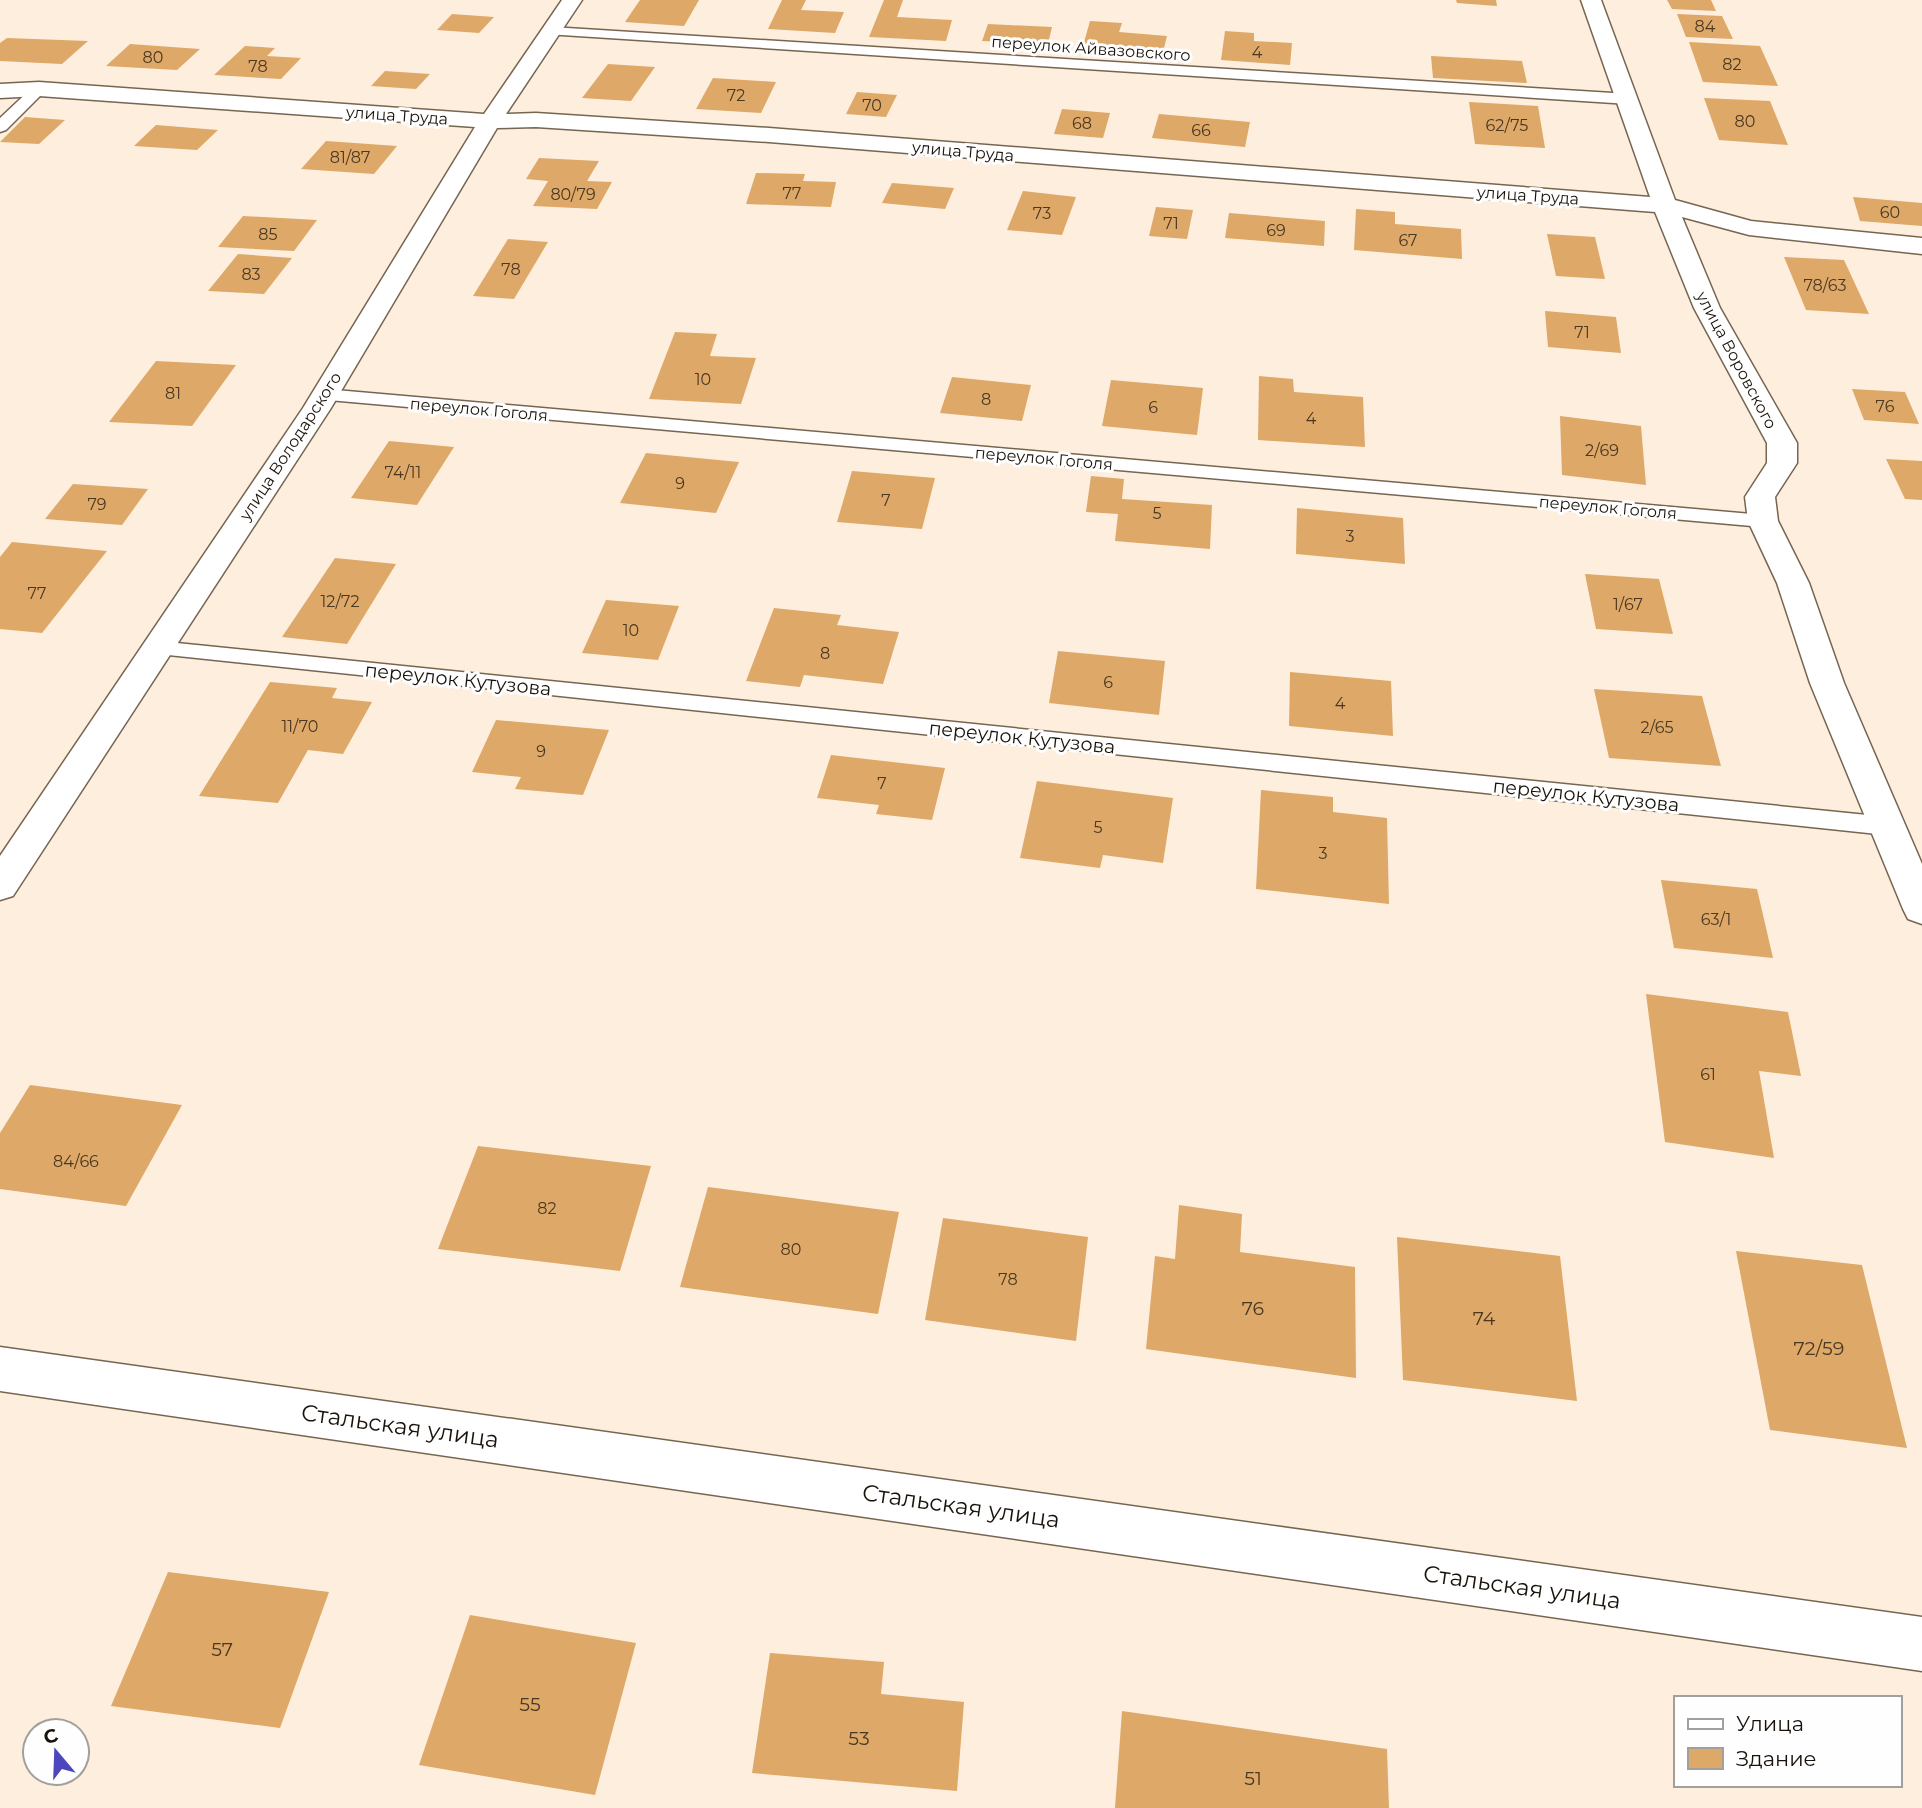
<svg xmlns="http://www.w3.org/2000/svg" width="1922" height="1808" font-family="Montserrat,sans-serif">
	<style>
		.building { fill: #dea868 }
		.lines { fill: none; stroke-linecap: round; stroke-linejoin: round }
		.lane-casing { stroke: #766551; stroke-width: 3 }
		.street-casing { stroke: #766551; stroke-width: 3 }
		.lane { fill: #fff; fill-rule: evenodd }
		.street { fill: #fff; fill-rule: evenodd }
		.labels { text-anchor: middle; stroke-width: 6; stroke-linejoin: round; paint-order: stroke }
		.number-label { font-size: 16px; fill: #4a3822 }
		.far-street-label { font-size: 16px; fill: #18120a; stroke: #fefefe }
		.street-label { font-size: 19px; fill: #18120a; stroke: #fefefe }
		.near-number-label { font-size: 19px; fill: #4a3822 }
		.near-street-label { font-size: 23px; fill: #18120a; stroke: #fefefe }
	</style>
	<rect width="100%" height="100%" fill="#feeedd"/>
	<g class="building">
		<path d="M640,0H699L684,26L625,22Z"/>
		<path d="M782,0H806L801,10L844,12L835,33L768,29Z"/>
		<path d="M884,0H903L897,17L952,20L946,41L869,37Z"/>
		<path d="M1456,0H1496L1497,6L1457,3Z"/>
		<path d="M1667,0H1711L1716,11L1672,9Z"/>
		<path d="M452,14L494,17L479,33L437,30Z"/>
		<path d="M1677,14L1722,16L1733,39L1686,37Z"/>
		<path d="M1090,21L1122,23L1119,32L1167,36L1162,56L1081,53Z"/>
		<path d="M988,24L1052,27L1047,48L1005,46L1006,42L982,41Z"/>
		<path d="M1225,31L1254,33V41L1292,43L1290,65L1221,60Z"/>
		<path d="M7,38L88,41L62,64L0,61V43Z"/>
		<path d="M1689,42L1760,46L1778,86L1703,82Z"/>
		<path d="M130,44L200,49L177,70L106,66Z"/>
		<path d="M245,46L275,48L267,56L301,58L281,79L214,75Z"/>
		<path d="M1431,56L1522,61L1527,83L1433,78Z"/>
		<path d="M608,64L655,67L631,101L582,98Z"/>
		<path d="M385,71L430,74L416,89L371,86Z"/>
		<path d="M713,78L776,82L761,113L696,109Z"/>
		<path d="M857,92L897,95L886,117L846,114Z"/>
		<path d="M1704,98L1770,101L1788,145L1719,140Z"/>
		<path d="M1469,102L1538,106L1545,148L1475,144Z"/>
		<path d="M1062,109L1110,113L1103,138L1054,134Z"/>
		<path d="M1159,114L1250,122L1245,147L1152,138Z"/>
		<path d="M25,117L65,120L39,144L0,142Z"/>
		<path d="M156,125L218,130L197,150L134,146Z"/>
		<path d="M326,141L397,146L374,174L301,169Z"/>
		<path d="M539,158L599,161L587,181L612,182L597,209L533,206L548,181L526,179Z"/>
		<path d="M756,173L805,174L803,181L836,182L831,207L746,204Z"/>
		<path d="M892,183L954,188L945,209L882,203Z"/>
		<path d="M1023,191L1076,197L1062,235L1007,230Z"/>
		<path d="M1853,197L1922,203V226L1860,221Z"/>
		<path d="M1156,207L1193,210L1187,239L1149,236Z"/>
		<path d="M1356,209L1395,212V224L1461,229L1462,259L1354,250Z"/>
		<path d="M1229,213L1325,221L1324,246L1225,238Z"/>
		<path d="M243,216L317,220L294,251L218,247Z"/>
		<path d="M1547,234L1595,237L1605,279L1556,276Z"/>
		<path d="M508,239L548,242L514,299L473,296Z"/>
		<path d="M238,254L292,258L264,294L208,291Z"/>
		<path d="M1784,257L1844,260L1869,314L1806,310Z"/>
		<path d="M1545,311L1616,317L1621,353L1548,347Z"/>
		<path d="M675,332L717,334L710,356L756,358L741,404L649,399Z"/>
		<path d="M156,361L236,365L192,426L109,422Z"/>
		<path d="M1259,376L1293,379L1294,392L1363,397L1365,447L1258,440Z"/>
		<path d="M952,377L1031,385L1022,421L940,413Z"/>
		<path d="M1111,380L1203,388L1197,435L1102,426Z"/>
		<path d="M1852,389L1905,392L1919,424L1864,420Z"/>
		<path d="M1560,416L1641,426L1646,485L1562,475Z"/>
		<path d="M389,441L454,447L417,505L351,498Z"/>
		<path d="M646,453L739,462L716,513L620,503Z"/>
		<path d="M1886,459L1922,461V500L1905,499Z"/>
		<path d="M852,471L935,478L922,529L837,522Z"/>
		<path d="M1091,476L1124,479L1122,499L1212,505L1210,549L1115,541L1118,514L1086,512Z"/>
		<path d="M73,484L148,489L122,525L45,519Z"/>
		<path d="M1297,508L1403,518L1405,564L1296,554Z"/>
		<path d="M12,542L107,551L42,633L0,629V557Z"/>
		<path d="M335,558L396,564L347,644L282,637Z"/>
		<path d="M1585,574L1659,579L1673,634L1596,629Z"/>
		<path d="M606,600L679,606L658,660L582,653Z"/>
		<path d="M774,608L841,615L837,625L899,632L883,684L804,675L800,687L746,681Z"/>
		<path d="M1058,651L1165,661L1159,715L1049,703Z"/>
		<path d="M1290,672L1391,681L1393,736L1289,726Z"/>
		<path d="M270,682L337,688L332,698L372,702L343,754L308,750L278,803L199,796Z"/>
		<path d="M1594,689L1702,696L1721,766L1609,758Z"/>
		<path d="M496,720L609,730L583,795L515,789L521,777L472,772Z"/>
		<path d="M831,755L945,768L932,820L876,814L879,805L817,798Z"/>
		<path d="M1037,781L1173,798L1163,863L1103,855L1100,868L1020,858Z"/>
		<path d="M1261,790L1333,797V812L1387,818L1389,904L1256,889Z"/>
		<path d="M1661,880L1757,889L1773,958L1674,948Z"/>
		<path d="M1646,994L1788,1012L1801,1076L1759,1071L1774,1158L1665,1142Z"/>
		<path d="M30,1085L182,1105L126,1206L0,1189V1133Z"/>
		<path d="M478,1146L651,1166L620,1271L438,1249Z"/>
		<path d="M708,1187L899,1212L878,1314L680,1287Z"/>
		<path d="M1179,1205L1242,1214L1240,1252L1355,1267L1356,1378L1146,1349L1155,1256L1175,1259Z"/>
		<path d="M943,1218L1088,1237L1076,1341L925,1320Z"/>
		<path d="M1397,1237L1560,1256L1577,1401L1403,1380Z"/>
		<path d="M1736,1251L1862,1265L1907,1448L1770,1430Z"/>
		<path d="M168,1572L329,1592L280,1728L111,1706Z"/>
		<path d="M470,1615L636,1643L595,1795L419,1765Z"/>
		<path d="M770,1653L884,1662L881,1694L964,1702L957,1791L752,1773Z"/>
		<path d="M1122,1711L1387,1749L1389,1808H1115Z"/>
	</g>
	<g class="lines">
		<g class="lane-casing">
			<g id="lane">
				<path d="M551,27L1629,94L1637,99L1629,104L546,34V28Z"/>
				<path d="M39,84L47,89L6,130L0,132V118L34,86Z"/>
				<path d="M324,389L1763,515L1770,517L1773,521L1770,525L1763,527L317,399L314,395Z"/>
				<path d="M157,641L1887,817L1896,820L1900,826L1896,832L1887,835L149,653L146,648L149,643Z"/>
			</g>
		</g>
		<g class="street-casing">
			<g id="street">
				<path d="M562,0H582L506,114L536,113L769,128L1650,197L1581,0H1601L1675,200L1751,221L1922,238V254L1749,235L1682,217L1720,308L1797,443V463L1775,497L1778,521L1809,583L1844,683L1922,864V924L1908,919L1903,909L1810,683L1777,583L1748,521L1745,497L1767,463V443L1694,308L1655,212L769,142L536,127L497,128L331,408L13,896L0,900V856L303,408L475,127L39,96L0,98V84L39,82L484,114Z"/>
				<path d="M0,1347L1922,1617V1671L0,1391Z"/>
			</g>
		</g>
		<use href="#lane" class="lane"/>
		<use href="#street" class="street"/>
	</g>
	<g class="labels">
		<g class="number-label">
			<text x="1705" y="32">84</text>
			<text x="1257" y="58">4</text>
			<text x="153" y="63">80</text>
			<text x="1732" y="70">82</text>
			<text x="258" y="72">78</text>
			<text x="736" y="101">72</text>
			<text x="872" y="111">70</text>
			<text x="1745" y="127">80</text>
			<text x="1082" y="129">68</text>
			<text x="1507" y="131">62/75</text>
			<text x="1201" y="136">66</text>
			<text x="350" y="163">81/87</text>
			<text x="792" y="199">77</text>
			<text x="573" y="200">80/79</text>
			<text x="1890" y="218">60</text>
			<text x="1042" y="219">73</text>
			<text x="1171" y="229">71</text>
			<text x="1276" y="236">69</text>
			<text x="268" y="240">85</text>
			<text x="1408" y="246">67</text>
			<text x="511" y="275">78</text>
			<text x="251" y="280">83</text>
			<text x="1825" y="291">78/63</text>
			<text x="1582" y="338">71</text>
			<text x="703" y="385">10</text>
			<text x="173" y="399">81</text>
			<text x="986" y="405">8</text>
			<text x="1885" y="412">76</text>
			<text x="1153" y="413">6</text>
			<text x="1311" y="424">4</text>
			<text x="1602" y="456">2/69</text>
			<text x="403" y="478">74/11</text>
			<text x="680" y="489">9</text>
			<text x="886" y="506">7</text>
			<text x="97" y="510">79</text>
			<text x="1157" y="519">5</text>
			<text x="1350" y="542">3</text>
			<text x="37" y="599">77</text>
			<text x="340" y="607">12/72</text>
			<text x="1628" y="610">1/67</text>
			<text x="631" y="636">10</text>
			<text x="825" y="659">8</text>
			<text x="1108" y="688">6</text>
			<text x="1340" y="709">4</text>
			<text x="300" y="732">11/70</text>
			<text x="1657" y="733">2/65</text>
			<text x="541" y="757">9</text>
			<text x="882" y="789">7</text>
			<text x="1098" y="833">5</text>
			<text x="1323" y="859">3</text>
			<text x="1716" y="925">63/1</text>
			<text x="1708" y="1080">61</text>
			<text x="76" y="1167">84/66</text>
			<text x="547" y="1214">82</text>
			<text x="791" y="1255">80</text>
			<text x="1008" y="1285">78</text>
		</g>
		<g class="far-street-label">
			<text transform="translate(1091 48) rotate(4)" y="6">переулок Айвазовского</text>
			<text transform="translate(397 115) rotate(4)" y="6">улица Труда</text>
			<text transform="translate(963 151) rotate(5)" y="6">улица Труда</text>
			<text transform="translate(1528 195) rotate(4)" y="6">улица Труда</text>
			<text transform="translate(1737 360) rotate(62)" y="6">улица Воровского</text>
			<text transform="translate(479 409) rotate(5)" y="6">переулок Гоголя</text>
			<text transform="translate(290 446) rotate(-57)" y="6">улица Володарского</text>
			<text transform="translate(1044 458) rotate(5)" y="6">переулок Гоголя</text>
			<text transform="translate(1608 507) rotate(5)" y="6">переулок Гоголя</text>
		</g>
		<g class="street-label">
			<text transform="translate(458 679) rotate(6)" y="7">переулок Кутузова</text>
			<text transform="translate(1022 737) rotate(6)" y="7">переулок Кутузова</text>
			<text transform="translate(1586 795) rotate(6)" y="7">переулок Кутузова</text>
		</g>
		<g class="near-number-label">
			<text x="1253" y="1315">76</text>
			<text x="1484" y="1325">74</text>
			<text x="1819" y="1355">72/59</text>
			<text x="222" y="1656">57</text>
			<text x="530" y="1711">55</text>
			<text x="859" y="1745">53</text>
			<text x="1253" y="1785">51</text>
		</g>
		<g class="near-street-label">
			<text transform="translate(400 1426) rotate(8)" y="8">Стальская улица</text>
			<text transform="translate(961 1506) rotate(8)" y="8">Стальская улица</text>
			<text transform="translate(1522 1587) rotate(8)" y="8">Стальская улица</text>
		</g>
	</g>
	<rect x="1674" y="1696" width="228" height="91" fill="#fefefe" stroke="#a2a09c" stroke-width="2"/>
	<rect x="1688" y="1719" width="35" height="10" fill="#ffffff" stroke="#a2a09c" stroke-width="2"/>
	<text x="1736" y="1731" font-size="21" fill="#18120a">Улица</text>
	<rect x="1688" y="1748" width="35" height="21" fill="#dea868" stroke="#a2a09c" stroke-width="2"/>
	<text x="1736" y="1766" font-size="21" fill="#18120a">Здание</text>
	<g transform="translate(56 1752) rotate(341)"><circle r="33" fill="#fefefe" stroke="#a2a09c" stroke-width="2"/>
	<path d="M0-5L12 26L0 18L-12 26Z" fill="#4e46bd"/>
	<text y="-10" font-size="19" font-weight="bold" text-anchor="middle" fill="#18120a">С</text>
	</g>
</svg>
